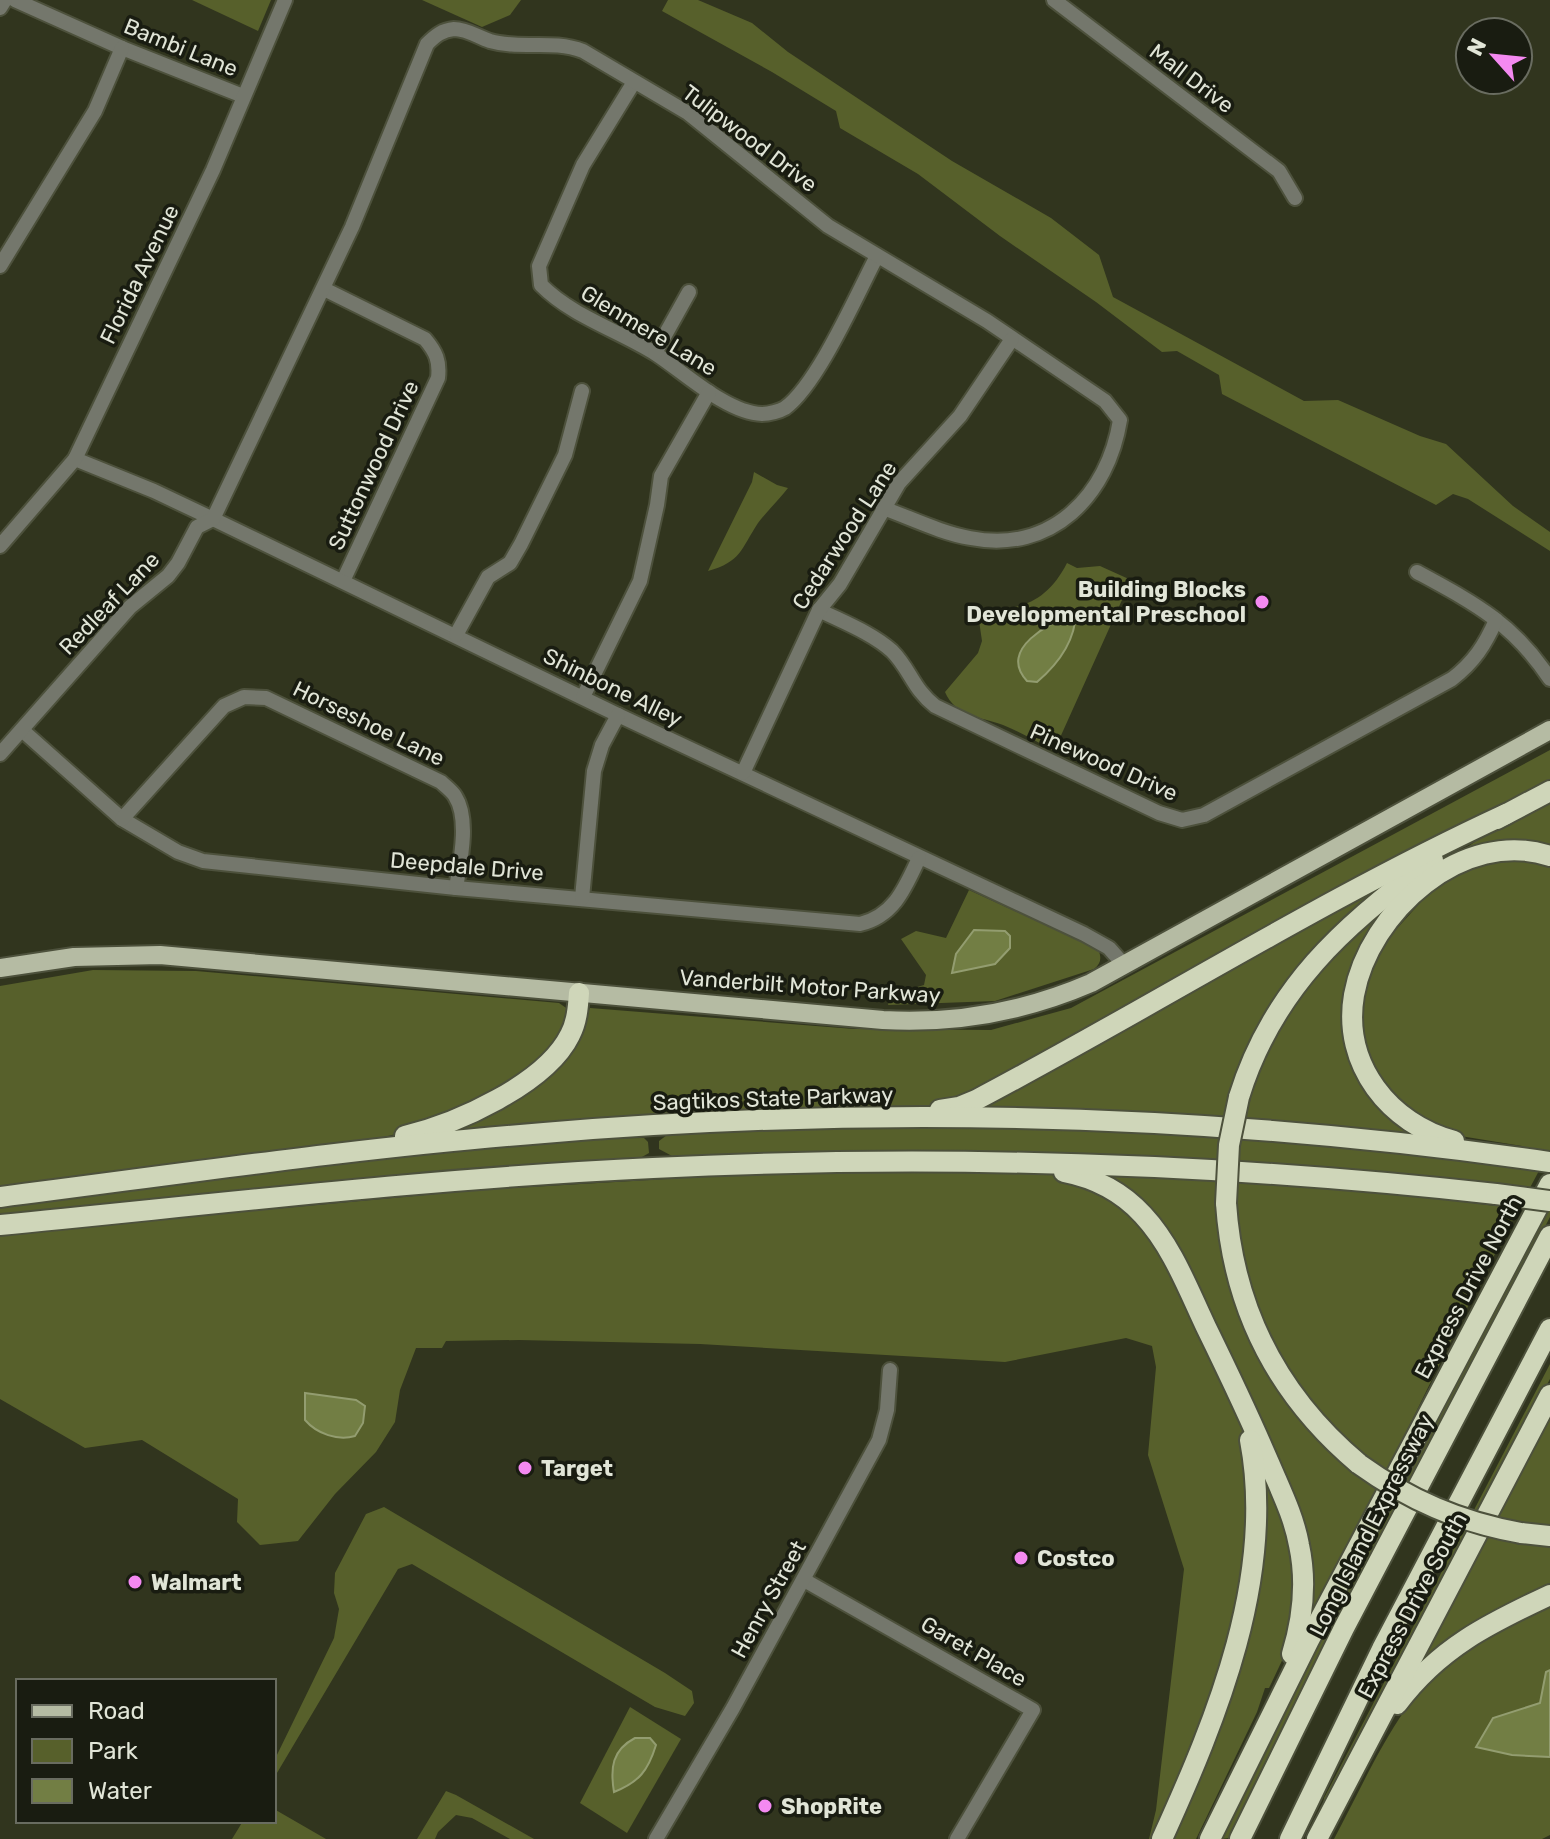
<svg xmlns="http://www.w3.org/2000/svg" width="1550" height="1839" font-family="Rubik,sans-serif">
	<style>
		.green { fill: #57602b; fill-rule: evenodd }
		.water { fill: #727e44; stroke: #939d70; stroke-width: 2 }
		.lines { fill: none; stroke-linecap: round; stroke-linejoin: round }
		.minor-casing { stroke: #4d513c; stroke-width: 18 }
		.major-casing { stroke: #4d513c; stroke-width: 22 }
		.highway-casing { stroke: #4d513c; stroke-width: 24 }
		.minor { stroke: #74776c; stroke-width: 14 }
		.major { stroke: #b5bba3; stroke-width: 18 }
		.highway { stroke: #cfd6b9; stroke-width: 20 }
		.highway-bridge-casing { stroke: #4d513c; stroke-width: 24; stroke-linecap: butt }
		.highway-bridge { stroke: #cfd6b9; stroke-width: 20 }
		.poi-dot { fill: #f489f1; stroke: #191c11; stroke-width: 3 }
		.labels { text-anchor: middle; stroke-width: 7; stroke-linejoin: round; paint-order: stroke }
		.street-label { font-size: 22px; fill: #e1e5d7; stroke: #191c11 }
		.poi-label { font-size: 22px; font-weight: bold; fill: #e1e5d7; stroke: #191c11; text-anchor: start }
	</style>
	<rect width="100%" height="100%" fill="#31351e"/>
	<g class="green">
		<path d="M192,0H271L258,31Z"/>
		<path d="M422,0H521L510,15L482,27Z"/>
		<path d="M668,0H698L752,23L788,52L952,161L1051,218L1099,255L1113,297L1304,401L1338,400L1420,436L1446,444L1513,506L1550,532V551L1468,499L1453,494L1436,505L1222,394L1219,375L1177,351L1162,352L1096,302L1000,236L918,174L840,128L836,111L772,72L662,11Z"/>
		<path d="M754,472L777,485L788,488C779,500 767,511 758,523C741,549 741,562 708,571L752,482Z"/>
		<path d="M1067,563L1077,568L1100,566L1131,580L1054,751C1037,742 1020,732 1003,725C981,717 955,716 945,692L978,653L982,641L977,607C1019,613 1047,602 1067,563Z"/>
		<path d="M1550,750V779L1363,878L966,1098C894,1117 808,1106 734,1110C628,1115 523,1126 418,1139L574,1044L590,1008L854,1029L991,1030L1071,1008Z"/>
		<path d="M1550,797V850C1532,845 1509,840 1490,845C1410,864 1336,959 1350,1042C1357,1084 1392,1111 1423,1135L1211,1119L957,1111L971,1107L1012,1087L1336,906L1385,884C1315,948 1260,998 1234,1093L1249,1098L1272,1032L1305,982L1379,910L1497,826Z"/>
		<path d="M1513,855L1550,864V1150L1478,1286L1386,1473L1361,1452L1312,1406L1284,1369L1247,1285L1238,1240L1236,1191L1222,1249L1249,1340L1295,1411L1380,1487L1311,1620L1310,1566L1204,1305L1100,1175L1297,1181L1496,1206L1498,1187L970,1155L672,1156L659,1149V1141L667,1135C723,1131 780,1125 836,1123C1065,1116 1293,1140 1520,1164L1522,1146L1448,1134L1408,1116L1381,1086L1363,1042L1364,988L1384,943L1436,885L1472,863Z"/>
		<path d="M969,890L1098,949C1102,958 1101,963 1094,969L995,1001L888,1005L891,995L924,985L926,975L901,939L916,931L946,938Z"/>
		<path d="M93,970L196,971L559,1003L572,1012L559,1046L515,1083L428,1126L384,1137L337,1145L0,1187V986Z"/>
		<path d="M644,1138L648,1142L649,1153L642,1157L0,1218V1204L535,1139Z"/>
		<path d="M802,1171L1048,1174L1085,1182L1116,1196L1148,1229L1237,1404L1251,1469V1552L1228,1655L1157,1839H1149L1156,1810L1184,1569L1148,1455L1156,1367L1152,1346L1126,1338L1005,1362L700,1344L519,1340L446,1341L442,1348H416L400,1390L395,1422L376,1452L335,1494L298,1541L260,1545L237,1522L238,1499L142,1440L85,1448L0,1399V1234L479,1190ZM306,1393L356,1400L305,1420Z"/>
		<path d="M1550,1204V1217L1315,1666L1229,1838L1221,1839L1307,1663Z"/>
		<path d="M1550,1364V1379L1323,1805L1324,1798Z"/>
		<path d="M1550,1417V1590L1423,1664L1424,1655Z"/>
		<path d="M1262,1473L1279,1498L1298,1581L1287,1650L1269,1688H1265L1257,1712L1196,1839H1169L1217,1723Z"/>
		<path d="M384,1507L665,1673L692,1691L694,1703L685,1716L655,1707L412,1564L398,1569L274,1778V1761L334,1638L339,1609L334,1593L335,1573L366,1514Z"/>
		<path d="M1550,1601V1835L1542,1839H1334C1369,1774 1399,1698 1459,1651C1484,1632 1521,1616 1550,1601Z"/>
		<path d="M630,1707L681,1739L627,1833L580,1803Z"/>
		<path d="M446,1791L456,1795L534,1839H510L472,1818L456,1815L438,1832L435,1839H417Z"/>
		<path d="M274,1809L326,1839H232L243,1821H274Z"/>
	</g>
	<g class="water">
		<path d="M1076,613C1075,641 1057,665 1037,682L1027,681C997,649 1051,622 1076,613Z"/>
		<path d="M974,930L1005,931L1010,936V948L995,964L952,973L956,954Z"/>
		<path d="M305,1393L356,1400L365,1406L363,1423L355,1436C338,1441 317,1434 305,1420Z"/>
		<path d="M1550,1670V1757L1512,1755L1476,1747L1493,1718L1540,1703L1546,1672Z"/>
		<path d="M635,1738H650L656,1745C648,1771 639,1782 614,1792C610,1768 612,1750 635,1738Z"/>
	</g>
	<g class="lines">
		<g class="minor-casing">
			<g id="minor">
				<path d="M15,0L122,48L243,96"/>
				<path d="M1054,0L1279,171L1295,198"/>
				<path d="M0,8L5,0"/>
				<path d="M634,82L583,165L539,266L541,285C573,317 618,330 656,354C685,373 727,413 762,414C769,414 780,411 785,408C818,384 857,294 877,256"/>
				<path d="M0,266L95,111L122,48"/>
				<path d="M324,289L425,339C436,352 440,361 438,378L343,581"/>
				<path d="M655,353L689,292"/>
				<path d="M75,459L154,491L213,519L618,715L1084,934L1109,948L1125,966"/>
				<path d="M0,546L75,459L213,170L285,0"/>
				<path d="M1417,572C1474,603 1513,623 1550,679"/>
				<path d="M819,610C843,622 872,633 892,651C910,669 913,689 935,706L1159,813L1182,820L1204,815L1452,679C1474,662 1485,645 1496,620"/>
				<path d="M456,635L488,577L510,563L521,544L565,455L582,391"/>
				<path d="M583,697L640,581L657,505L661,476L709,392"/>
				<path d="M22,730L122,819L178,852L203,861L456,888L860,924C894,916 905,888 919,858"/>
				<path d="M0,754L130,607L168,576L178,563L197,527L213,519L352,227L427,44C435,36 442,30 454,29C467,29 478,37 490,41C521,50 552,39 583,51L688,113L828,226L987,321L1105,401L1120,420C1108,495 1052,554 970,538C941,533 911,518 883,508"/>
				<path d="M743,773L819,610L840,584L899,483L960,416L1012,339"/>
				<path d="M122,819L224,706L244,697L266,698L441,782C445,786 452,791 455,796C470,819 460,863 456,888"/>
				<path d="M582,898L594,771L602,745L618,715"/>
				<path d="M804,1580L1033,1710L957,1839"/>
				<path d="M656,1839L733,1708L879,1440L887,1410L890,1370"/>
			</g>
		</g>
		<g class="major-casing">
			<path id="major" d="M0,968L74,957L160,955L883,1020C956,1024 1024,1012 1091,983L1550,730"/>
		</g>
		<g class="highway-casing">
			<g id="highway">
				<path d="M1497,819L1550,791"/>
				<path d="M1239,1097C1272,990 1344,924 1433,860"/>
				<path d="M940,1110L959,1107L976,1100C1154,1006 1324,898 1506,814"/>
				<path d="M405,1136C456,1124 546,1084 570,1035C577,1022 578,1007 579,993"/>
				<path d="M1454,1141C1390,1124 1342,1065 1354,995C1369,912 1463,827 1550,856"/>
				<path d="M1064,1172C1095,1178 1122,1192 1143,1215C1172,1246 1188,1289 1206,1327C1228,1372 1250,1418 1270,1465C1281,1491 1294,1517 1299,1545C1307,1582 1303,1618 1292,1654"/>
				<path d="M0,1197C181,1174 362,1147 544,1133C878,1105 1218,1114 1550,1162"/>
				<path d="M1226,1203C1233,1308 1278,1396 1359,1464"/>
				<path d="M0,1225C217,1204 435,1178 653,1168C934,1154 1216,1163 1496,1194"/>
				<path d="M1521,1533L1550,1536"/>
				<path d="M1397,1704C1439,1648 1488,1624 1550,1595"/>
				<path d="M1162,1839C1217,1718 1276,1575 1250,1440"/>
				<path d="M1210,1839L1309,1640L1550,1184"/>
				<path d="M1240,1839L1344,1628L1550,1236"/>
				<path d="M1290,1839L1382,1649L1550,1329"/>
				<path d="M1317,1839L1550,1395"/>
			</g>
		</g>
		<use href="#minor" class="minor"/>
		<use href="#major" class="major"/>
		<use href="#highway" class="highway"/>
		<g class="highway-bridge-casing">
			<g id="highway-bridge">
				<path d="M1496,1194L1550,1201"/>
				<path d="M1226,1203L1229,1145L1239,1097"/>
				<path d="M1359,1464C1409,1500 1460,1522 1521,1533"/>
			</g>
		</g>
		<use href="#highway-bridge" class="highway-bridge"/>
	</g>
	<g class="poi-dot">
		<circle cx="1262" cy="602" r="8"/>
		<circle cx="525" cy="1468" r="8"/>
		<circle cx="1021" cy="1558" r="8"/>
		<circle cx="135" cy="1582" r="8"/>
		<circle cx="765" cy="1806" r="8"/>
	</g>
	<g class="labels">
		<g class="street-label">
			<text transform="translate(181 47) rotate(22)" y="8">Bambi Lane</text>
			<text transform="translate(1192 78) rotate(37)" y="8">Mall Drive</text>
			<text transform="translate(750 138) rotate(37)" y="8">Tulipwood Drive</text>
			<text transform="translate(139 274) rotate(-64)" y="8">Florida Avenue</text>
			<text transform="translate(649 330) rotate(31)" y="8">Glenmere Lane</text>
			<text transform="translate(373 465) rotate(-65)" y="8">Suttonwood Drive</text>
			<text transform="translate(844 535) rotate(-57)" y="8">Cedarwood Lane</text>
			<text transform="translate(109 603) rotate(-46)" y="8">Redleaf Lane</text>
			<text transform="translate(613 687) rotate(26)" y="8">Shinbone Alley</text>
			<text transform="translate(369 723) rotate(26)" y="8">Horseshoe Lane</text>
			<text transform="translate(1104 762) rotate(24)" y="8">Pinewood Drive</text>
			<text transform="translate(467 866) rotate(5)" y="8">Deepdale Drive</text>
			<text transform="translate(810 986) rotate(4)" y="8">Vanderbilt Motor Parkway</text>
			<text transform="translate(773 1098) rotate(-2)" y="8">Sagtikos State Parkway</text>
			<text transform="translate(1468 1287) rotate(-62)" y="8">Express Drive North</text>
			<text transform="translate(1371 1525) rotate(-63)" y="8">Long Island Expressway</text>
			<text transform="translate(768 1599) rotate(-61)" y="8">Henry Street</text>
			<text transform="translate(1412 1605) rotate(-62)" y="8">Express Drive South</text>
			<text transform="translate(974 1651) rotate(30)" y="8">Garet Place</text>
		</g>
		<g class="poi-label">
			<text x="1246" y="597" text-anchor="end">Building Blocks<tspan x="1246" dy="25">Developmental Preschool</tspan></text>
			<text x="541" y="1476">Target</text>
			<text x="1037" y="1566">Costco</text>
			<text x="151" y="1590">Walmart</text>
			<text x="781" y="1814">ShopRite</text>
		</g>
	</g>
	<rect x="16" y="1679" width="260" height="144" fill="#191c11" stroke="#696c60" stroke-width="2"/>
	<rect x="32" y="1705" width="40" height="12" fill="#b5bba3" stroke="#696c60" stroke-width="2"/>
	<text x="88" y="1719" font-size="24" fill="#e1e5d7">Road</text>
	<rect x="32" y="1739" width="40" height="24" fill="#57602b" stroke="#696c60" stroke-width="2"/>
	<text x="88" y="1759" font-size="24" fill="#e1e5d7">Park</text>
	<rect x="32" y="1779" width="40" height="24" fill="#727e44" stroke="#696c60" stroke-width="2"/>
	<text x="88" y="1799" font-size="24" fill="#e1e5d7">Water</text>
	<g transform="translate(1494 56) rotate(297)"><circle r="38" fill="#191c11" stroke="#696c60" stroke-width="2"/>
	<path d="M0-6L14 30L0 20L-14 30Z" fill="#f489f1"/>
	<text y="-12" font-size="22" font-weight="bold" text-anchor="middle" fill="#e1e5d7">N</text>
	</g>
</svg>
